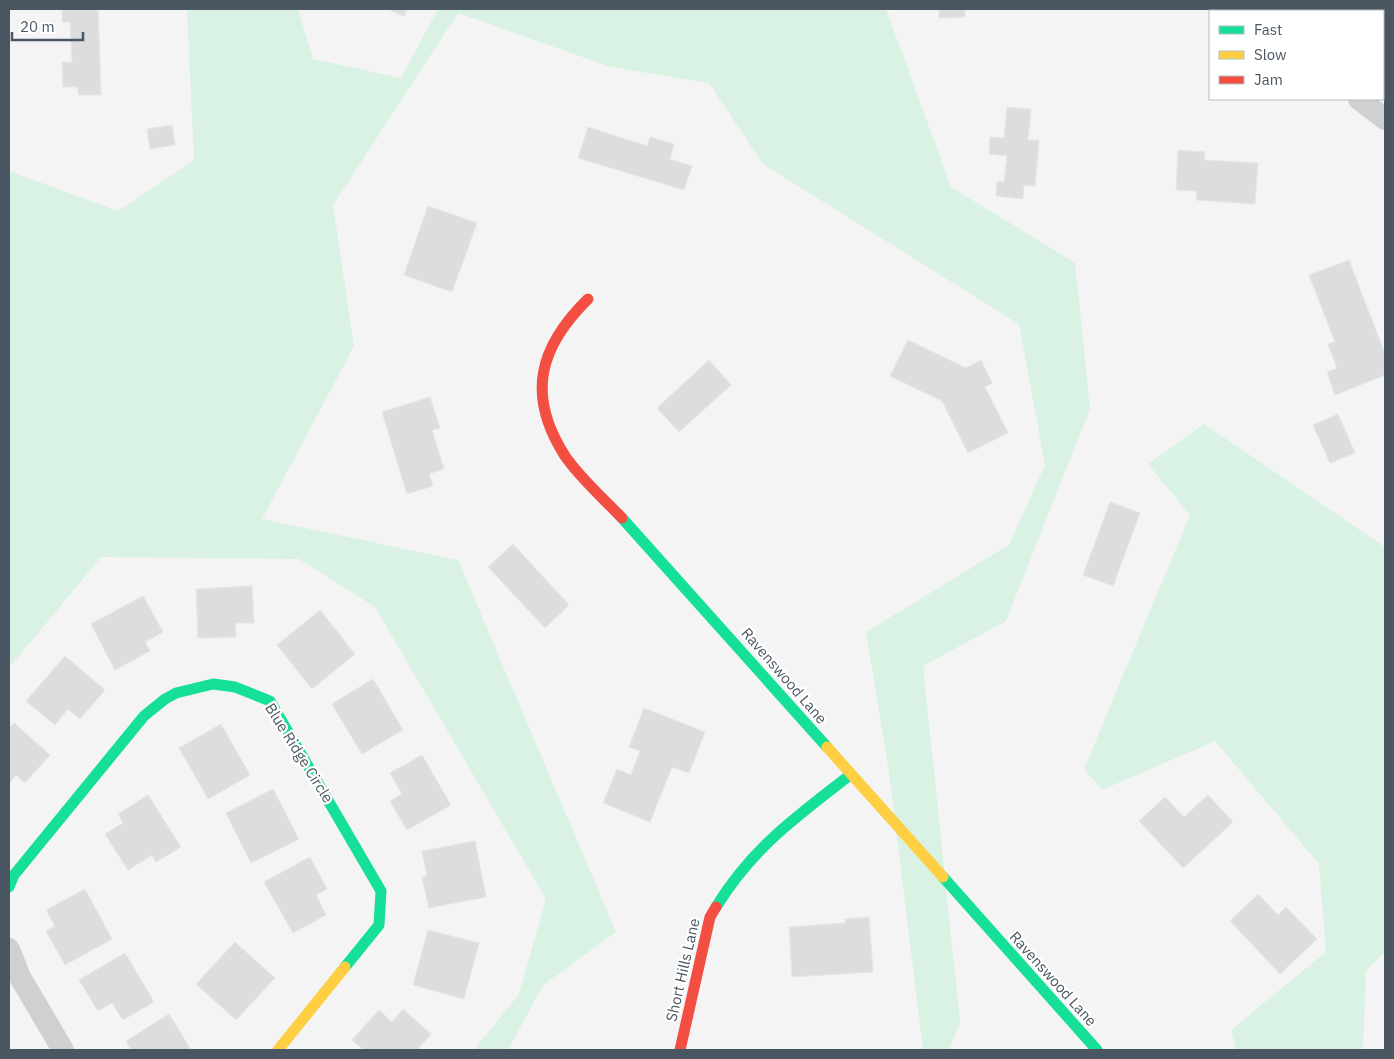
<svg xmlns="http://www.w3.org/2000/svg" width="1394" height="1059" font-family="'IBM Plex Sans',sans-serif">
	<style>
		.green { fill: #d9f2e3 }
		.building { fill: #ddddde; stroke: #e5e6e7 }
		.lines { fill: none; stroke-linecap: round; stroke-linejoin: round }
		.street { stroke: #ced0d2; stroke-width: 22 }
		.fast { stroke: #16e098; stroke-width: 11 }
		.slow { stroke: #ffcf43; stroke-width: 11 }
		.jam { stroke: #f24e42; stroke-width: 11 }
		.labels { text-anchor: middle; stroke-width: 4.5; stroke-linejoin: round; paint-order: stroke }
		.street-label { font-size: 15px; fill: #4a5661; stroke: #fff }
	</style>
	<rect width="100%" height="100%" fill="#f4f4f4"/>
	<g class="green">
		<path d="M187,9H298L313,59L401,78L438,9H886L951,187L1075,263L1090,409L1006,621L923,666L960,1022L949,1050H923L889,772L866,632L1009,545L1045,465L1019,324L763,164L709,83L611,67L458,13L333,205L354,346L262,519L458,560L616,932L543,985L508,1050H474L519,994L546,899L375,607L299,559L101,557L9,668V171L118,211L194,160Z"/>
		<path d="M1204,424L1385,547V952L1366,971L1363,1049L1370,1050H1236L1231,1030L1326,952L1319,864L1215,741L1102,790L1084,769L1190,515L1148,464Z"/>
	</g>
	<g class="building">
		<path d="M62,9H98L101,95H78V87H63L62,62H72L70,22H62Z"/>
		<path d="M387,9H407L404,16Z"/>
		<path d="M939,9H965V17L939,18Z"/>
		<path d="M1007,107L1031,109L1028,140H1039L1035,186L1024,185L1023,199L996,196L997,181L1004,182L1007,156L989,154L990,137L1004,138Z"/>
		<path d="M172,125L175,145L150,149L147,129Z"/>
		<path d="M588,127L647,146L650,137L674,144L670,159L692,166L684,190L578,158Z"/>
		<path d="M1178,150L1205,152L1204,160L1258,163L1255,204L1196,200L1197,191L1176,190Z"/>
		<path d="M428,206L477,223L452,292L404,275Z"/>
		<path d="M1349,260L1385,354V375L1335,395L1327,372L1337,368L1328,344L1335,342L1309,275Z"/>
		<path d="M908,340L966,368L981,360L992,383L985,387L1008,433L968,453L942,401L890,376Z"/>
		<path d="M709,360L731,385L679,432L657,408Z"/>
		<path d="M430,397L440,428L432,430L444,469L429,474L433,486L407,494L382,412Z"/>
		<path d="M1338,414L1355,453L1330,463L1313,425Z"/>
		<path d="M1110,502L1140,513L1113,586L1083,575Z"/>
		<path d="M513,544L569,605L545,628L488,567Z"/>
		<path d="M252,586L254,623H235L236,637L198,638L196,589Z"/>
		<path d="M143,596L163,632L145,642L150,651L115,670L91,624Z"/>
		<path d="M320,610L355,654L312,689L277,645Z"/>
		<path d="M65,656L105,690L80,719L68,709L55,725L26,701Z"/>
		<path d="M373,679L403,730L362,754L332,704Z"/>
		<path d="M644,708L705,732L689,773L672,767L650,822L603,803L617,769L631,775L640,751L629,747Z"/>
		<path d="M14,723L50,755L25,783L16,775L9,784V728Z"/>
		<path d="M221,724L250,775L208,799L179,748Z"/>
		<path d="M422,755L451,805L407,830L390,801L402,794L390,773Z"/>
		<path d="M273,789L299,839L251,863L226,813Z"/>
		<path d="M148,795L181,847L156,862L152,855L128,870L105,834L123,823L118,814Z"/>
		<path d="M1208,795L1233,822L1183,868L1139,821L1165,797L1184,817Z"/>
		<path d="M475,841L486,897L429,908L422,877L427,876L422,851Z"/>
		<path d="M310,857L327,889L316,895L326,915L293,933L264,882Z"/>
		<path d="M85,889L112,939L65,965L46,931L55,926L46,910Z"/>
		<path d="M1258,894L1278,915L1286,907L1317,939L1280,974L1230,921Z"/>
		<path d="M869,917L873,972L792,977L789,927L845,923V919Z"/>
		<path d="M428,930L479,943L464,999L413,985Z"/>
		<path d="M235,942L275,978L236,1020L196,984Z"/>
		<path d="M125,953L154,1002L123,1020L112,1003L98,1011L79,980Z"/>
		<path d="M403,1009L431,1034L417,1050H364L352,1040L379,1010L392,1022Z"/>
		<path d="M169,1014L191,1050H131L126,1041Z"/>
	</g>
	<g class="lines">
		<g class="street">
			<path d="M1359,99L1385,119"/>
			<path d="M9,949L20,977L63,1050"/>
		</g>
		<g class="fast">
			<path d="M622,518L827,747"/>
			<path d="M943,877L1097,1050"/>
			<path d="M9,887L14,875L144,716L165,699L176,693L213,684L235,687L270,701L381,891L379,925L345,967"/>
			<path d="M716,907C753,847 796,817 850,775"/>
		</g>
		<g class="slow">
			<path d="M827,747L943,877"/>
			<path d="M278,1050L345,967"/>
		</g>
		<g class="jam">
			<path d="M588,299C539,347 526,395 565,456C580,478 603,498 622,518"/>
			<path d="M680,1050L710,917L716,907"/>
		</g>
	</g>
	<g class="labels">
		<g class="street-label">
			<text transform="translate(784 676) rotate(49)" y="5">Ravenswood Lane</text>
			<text transform="translate(299 753) rotate(58)" y="5">Blue Ridge Circle</text>
			<text transform="translate(683 970) rotate(-77)" y="5">Short Hills Lane</text>
			<text transform="translate(1053 979) rotate(48)" y="5">Ravenswood Lane</text>
		</g>
	</g>
	<rect width="1394" height="1059" fill="none" stroke="#4a5661" stroke-width="20"/>
	<rect x="1209" y="10" width="175" height="90" fill="#ffffff" stroke="#b7bbc0"/>
	<rect x="1219" y="26" width="25" height="8" fill="#16e098" stroke="#b7bbc0"/>
	<text x="1254" y="35" font-size="15" fill="#4a5661">Fast</text>
	<rect x="1219" y="51" width="25" height="8" fill="#ffcf43" stroke="#b7bbc0"/>
	<text x="1254" y="60" font-size="15" fill="#4a5661">Slow</text>
	<rect x="1219" y="76" width="25" height="8" fill="#f24e42" stroke="#b7bbc0"/>
	<text x="1254" y="85" font-size="15" fill="#4a5661">Jam</text>
	<path d="M12 32v8h71v-8" fill="none" stroke="#4a5661" stroke-width="2.5"/>
	<text x="20" y="32" font-size="15" fill="#4a5661" stroke="#ffffff" stroke-width="4" paint-order="stroke">20 m</text>
</svg>
